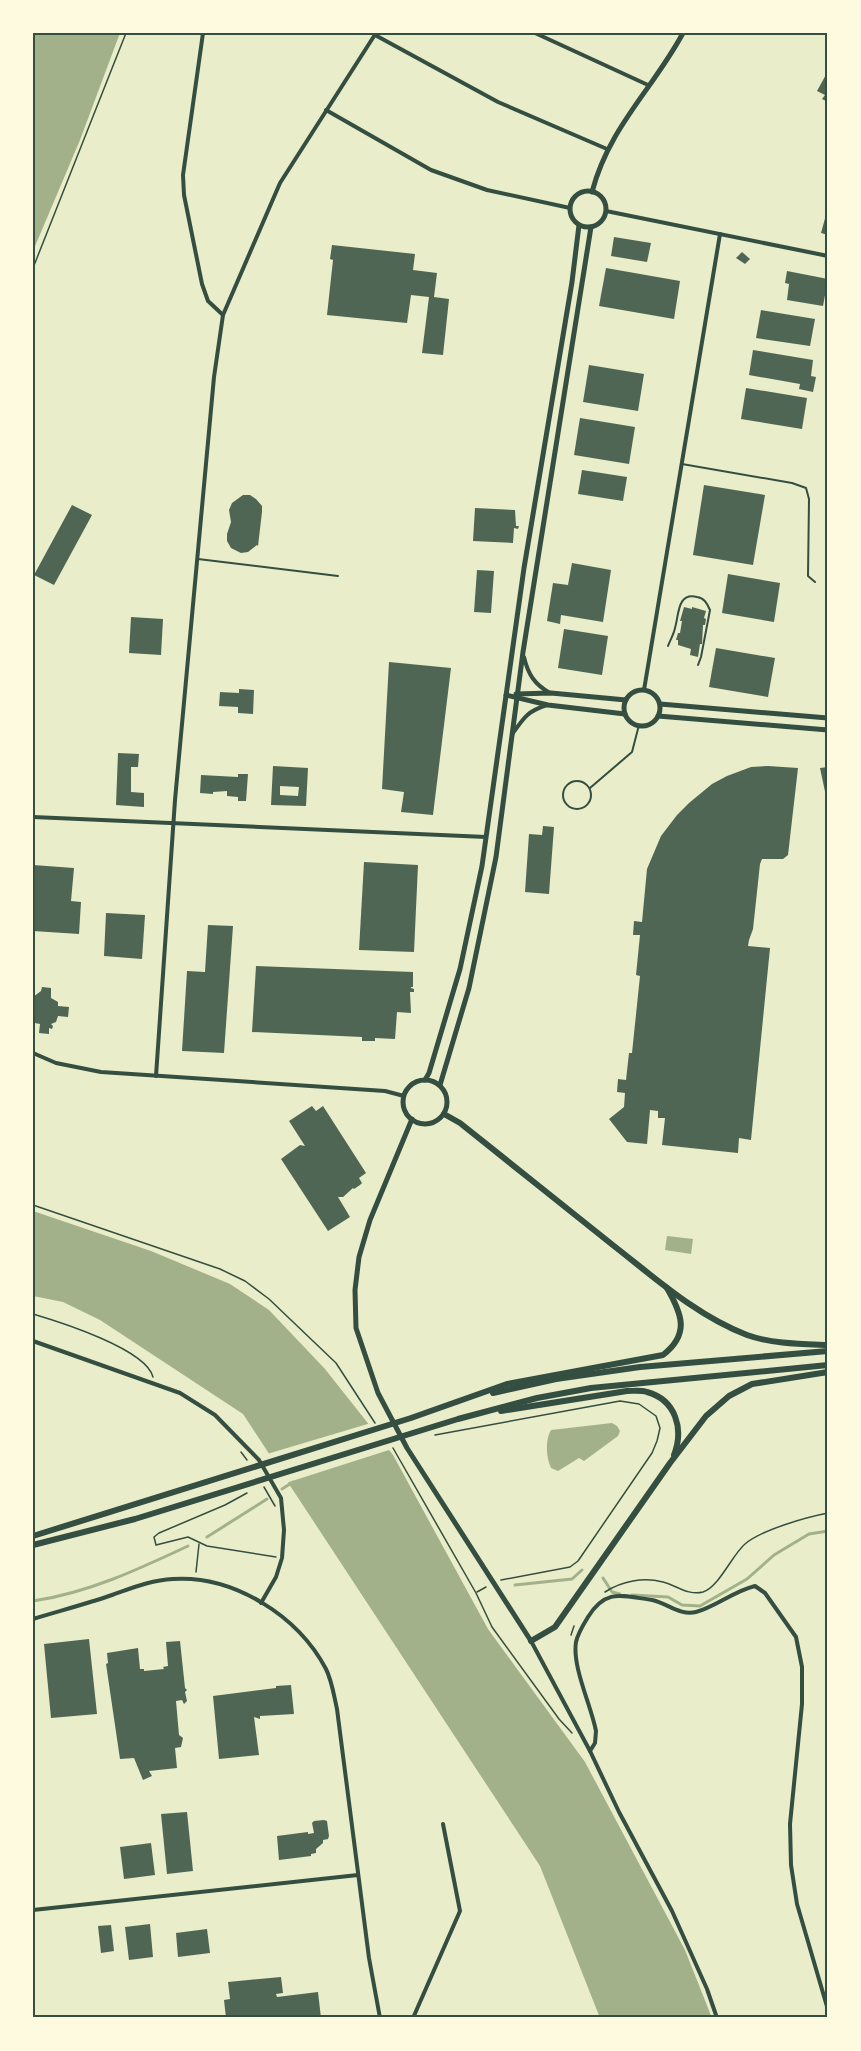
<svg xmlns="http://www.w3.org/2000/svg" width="861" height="2051" font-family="Arial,sans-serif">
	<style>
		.water { fill: #a3b18a }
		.pier { fill: #e9edc9 }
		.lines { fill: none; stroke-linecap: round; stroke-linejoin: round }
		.stream { stroke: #a3b18a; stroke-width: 3 }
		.building { fill: #4f6655; fill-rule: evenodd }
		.path { stroke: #344e41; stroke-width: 1.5 }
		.service { stroke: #344e41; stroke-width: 2 }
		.minor { stroke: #344e41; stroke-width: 4 }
		.tertiary { stroke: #344e41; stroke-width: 5 }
		.primary { stroke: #344e41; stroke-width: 6 }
		.neatline { fill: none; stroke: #344e41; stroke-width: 2 }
	</style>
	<rect width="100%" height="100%" fill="#e9edc9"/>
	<g class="water">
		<path d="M33,33H120L80,140L33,251Z"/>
		<path d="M33,1211L151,1251L230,1284L269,1310L325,1369L393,1455L488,1629L585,1762L685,1950L712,2018H600L540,1866L243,1414L100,1320L63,1302L33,1296Z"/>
		<path d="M667,1236L693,1239L691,1254L665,1250Z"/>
		<path d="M612,1423L617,1426L620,1431L618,1436L584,1461L579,1458L558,1471L551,1468C546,1457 545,1440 551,1430Z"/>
	</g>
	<path class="pier" d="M371,1423L392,1449L286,1483L267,1454Z"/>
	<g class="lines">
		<g class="stream">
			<path d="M282,1489L293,1482"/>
			<path d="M207,1537L267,1499"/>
			<path d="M603,1578L612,1592L620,1594"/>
			<path d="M515,1585L572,1579L582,1570"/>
			<path d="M632,1595L668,1597L682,1605L700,1606L747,1579L774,1555L809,1534L828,1531"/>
			<path d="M33,1601C88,1593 139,1569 188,1546"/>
		</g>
	</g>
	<g class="building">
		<path d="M828,71V102L822,99L825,95L817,91Z"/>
		<path d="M827,211H828V235L821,233Z"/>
		<path d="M614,237L651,243L647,262L611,256Z"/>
		<path d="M332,245L415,254L413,270L437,273L434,297L449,299L443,355L422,353L429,297L411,295L407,323L327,315L333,260L330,259Z"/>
		<path d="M742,252L750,259L745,264L736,258Z"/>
		<path d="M606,268L680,281L674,319L599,306Z"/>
		<path d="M787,271L828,279L823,306L787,300L789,284L785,283Z"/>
		<path d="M761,310L815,319L810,346L756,338Z"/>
		<path d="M753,350L813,360L811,376L816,377L813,392L799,389L800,384L749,375Z"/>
		<path d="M589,365L644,374L638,411L583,402Z"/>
		<path d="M746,388L807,398L802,429L741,419Z"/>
		<path d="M580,418L635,427L629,464L574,455Z"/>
		<path d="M582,470L627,477L623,501L578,494Z"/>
		<path d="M704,485L765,495L753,565L693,555Z"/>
		<path d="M243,495H250L256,499L262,506V512L258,546L257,545L248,552L241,553L231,548L227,541V534L231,522L229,510L232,503Z"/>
		<path d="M72,505L92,515L54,585L34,575Z"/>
		<path d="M475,508L515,510L516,526H519L518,529L514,528L513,543L473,541Z"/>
		<path d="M572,563L611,570L603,622L561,615L560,624L547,621L553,583L568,585Z"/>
		<path d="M477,570L494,571L491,613L474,612Z"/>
		<path d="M728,574L780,583L774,622L722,613Z"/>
		<path d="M684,607L692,609V607L706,611L704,618L706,619L705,625H703L702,644H700L698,657L690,655L691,649L678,645V640H676L678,633H680L682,621H680Z"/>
		<path d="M131,617L163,619L161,655L129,653Z"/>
		<path d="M564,629L608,636L602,675L558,668Z"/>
		<path d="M716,648L775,658L768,697L709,687Z"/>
		<path d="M389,662L451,668L433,815L401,812L404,792L382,789Z"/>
		<path d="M239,689L254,690L253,714L238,713V707L219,706L220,692L239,693Z"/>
		<path d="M118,753L139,754L138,767H131V792L144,793V807L116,805Z"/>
		<path d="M273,766L308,768L306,806L271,805ZM280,786L299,787L298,796L280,795Z"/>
		<path d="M768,766L798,768L788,855L783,859H762L760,864L753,929L749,940L748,946L770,948L751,1140L739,1138L738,1153L662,1145L665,1118H658V1111L650,1110L647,1144L627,1142L609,1119L624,1107L625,1093L617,1092L618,1079L626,1080L629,1053H632L640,976L636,975L640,935H633L634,921L642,922L647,869L661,836L677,815L689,803L712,784L727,776L751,767Z"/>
		<path d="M828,767V801H827L820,768Z"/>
		<path d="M238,774H248L246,801H238V797L227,796V791L213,792V794L200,793L201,775L238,777Z"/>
		<path d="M543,826L554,827L549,894L525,892L529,834L542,835Z"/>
		<path d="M364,862L418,865L414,952L359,950Z"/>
		<path d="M33,865L74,868L71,901L81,902L79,934L33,931Z"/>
		<path d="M106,913L145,915L142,959L104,956Z"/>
		<path d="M208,925L233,926L224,1053L182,1051L187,971L205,972Z"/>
		<path d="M256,966L413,972V987H411V988L414,989V992H410L411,1013L397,1012L395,1039L375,1038V1041H362V1037L252,1032Z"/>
		<path d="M42,987L51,988V998L58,1002V1006L69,1007L68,1017L58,1016L56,1022L51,1024L53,1026L52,1029L49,1028V1034L39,1033L40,1024L35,1023L33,1018V997L41,991Z"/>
		<path d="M312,1106L316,1111L323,1106L366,1173L359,1178L362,1183L360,1185L354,1189L353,1188L343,1197H338L350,1217L328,1231L281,1159L300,1145L305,1146L289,1121Z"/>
		<path d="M89,1639L97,1714L51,1718L44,1644Z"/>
		<path d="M180,1641L185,1688L187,1690L185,1692L187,1701L184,1704L182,1700L176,1701L179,1735L183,1738L181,1747L175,1748L177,1768L149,1771L152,1776L143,1780L134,1758L120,1759L106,1664L108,1663L107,1653L138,1648L140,1669H144V1671L164,1669L163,1667L168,1666L166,1642Z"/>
		<path d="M291,1685L294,1714L260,1716V1719L254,1717L259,1755L219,1759L213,1696L276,1688V1686Z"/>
		<path d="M187,1812L193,1871L167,1874L161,1814Z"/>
		<path d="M324,1820L327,1821L329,1836L328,1839L323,1840V1843L316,1849V1853L311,1854V1856L279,1860L277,1836L308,1832V1834L314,1833L312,1823L314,1821Z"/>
		<path d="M151,1843L155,1875L124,1879L120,1847Z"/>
		<path d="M150,1924L153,1957L129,1960L125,1927Z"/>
		<path d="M111,1925L114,1951L101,1953L98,1926Z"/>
		<path d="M207,1929L210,1953L178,1957L176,1933Z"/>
		<path d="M281,1977L283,1993L276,1994L277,1997L318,1992L321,2018H226L224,2000L230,1999L228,1982Z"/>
	</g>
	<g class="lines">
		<g class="path">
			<path d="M33,268L126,33"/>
			<path d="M33,1205L220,1269L245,1281L269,1299L336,1363L375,1423"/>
			<path d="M33,1314C60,1322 146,1349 153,1377"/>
			<path d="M435,1435L620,1401L639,1404L656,1416L660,1428L657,1441L652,1453L578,1561L570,1567L501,1580"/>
			<path d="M393,1448L476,1593L492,1627L559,1719L572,1733"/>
			<path d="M241,1452L247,1460"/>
			<path d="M264,1487L275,1506"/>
			<path d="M247,1493L225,1505L159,1533L154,1537L156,1545L188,1537L207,1546L276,1557"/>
			<path d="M196,1572L199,1544"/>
			<path d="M477,1592L486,1587"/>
			<path d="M605,1592C622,1581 643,1577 663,1582C676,1585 688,1596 703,1592C719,1587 732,1555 745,1544C761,1530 807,1517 828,1513"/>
			<path d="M571,1635L574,1626"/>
		</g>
		<g class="service">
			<path d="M682,464L792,483L806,488L809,499L808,576L815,582"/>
			<path d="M198,559L338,576"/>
			<path d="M668,646C670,640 674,634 675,628C679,615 677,592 697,597C704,598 707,603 710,610L701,657L698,665"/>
			<circle cx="577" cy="795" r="14"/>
			<path d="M590,788L632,752L639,725"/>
		</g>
		<g class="minor">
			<path d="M203,33L183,175L184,195L202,284L208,301L223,315"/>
			<path d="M535,33L648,85"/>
			<path d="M375,35L498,102L607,149"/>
			<path d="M326,110L431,170L487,190L570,208"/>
			<path d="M606,211L828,256"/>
			<path d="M524,657C528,674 534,684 550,693"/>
			<path d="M644,690L720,234"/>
			<path d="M513,733C524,717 528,711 547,705"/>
			<path d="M33,817L486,837"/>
			<path d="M33,1053L56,1063L101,1072L385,1091L404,1096"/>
			<path d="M156,1076L175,800L214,377L223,315L280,183L376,33"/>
			<path d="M33,1341L180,1393L215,1415L259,1460L281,1498L284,1530L282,1558L276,1577L261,1603"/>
			<path d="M33,1619C59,1611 86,1604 112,1595C132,1588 151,1580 173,1579C234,1575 298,1616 326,1669C332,1681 334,1696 337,1709L369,1958L380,2018"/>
			<path d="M531,1641L590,1751L619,1812L672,1911L707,1989L717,2018"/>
			<path d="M590,1751L595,1743L596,1731C591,1705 572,1667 576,1642C578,1633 583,1625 588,1617C606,1588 622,1596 652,1600C667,1603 680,1616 696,1612C715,1607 734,1591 755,1586L765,1593L796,1637L802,1667V1704L790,1824L791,1865L797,1904L828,2010"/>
			<path d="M33,1910L358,1875"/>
			<path d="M413,2018L460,1911L443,1824"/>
		</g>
		<g class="tertiary">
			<circle cx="588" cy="209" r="18"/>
			<path d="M592,192C609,127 653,89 683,33"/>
			<circle cx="642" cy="708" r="18"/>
			<path d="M516,694L551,693L626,700"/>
			<path d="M506,695L548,705L625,714"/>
			<path d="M660,704L828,718"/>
			<path d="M658,716L828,730"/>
			<path d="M425,1080L429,1073L460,969L482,866L524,568L572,282L579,225"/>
			<circle cx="425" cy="1102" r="22"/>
			<path d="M440,1085L469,988L496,857L523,652L591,227"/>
			<path d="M412,1119L370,1220L359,1257L355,1290L356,1328L378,1393L407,1448L531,1641"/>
		</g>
		<g class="primary">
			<path d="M444,1114L460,1123C511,1164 563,1205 614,1246C655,1278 697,1316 747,1335C772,1344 801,1344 828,1345"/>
			<path d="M493,1393L556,1379L640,1367L828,1351"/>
			<path d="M501,1411L627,1391C634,1391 641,1390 647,1392C676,1400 684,1429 674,1455"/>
			<path d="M33,1536L411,1418L507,1384L663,1355C690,1334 682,1314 667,1288"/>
			<path d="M33,1545L135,1519L458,1419L537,1398L591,1388L828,1365"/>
			<path d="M531,1641L555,1627L670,1463L706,1416L729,1396L752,1384L828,1372"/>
		</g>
	</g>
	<rect width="861" height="2051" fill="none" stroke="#fefae0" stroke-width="69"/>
	<rect x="34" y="34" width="792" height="1982" class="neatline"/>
</svg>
